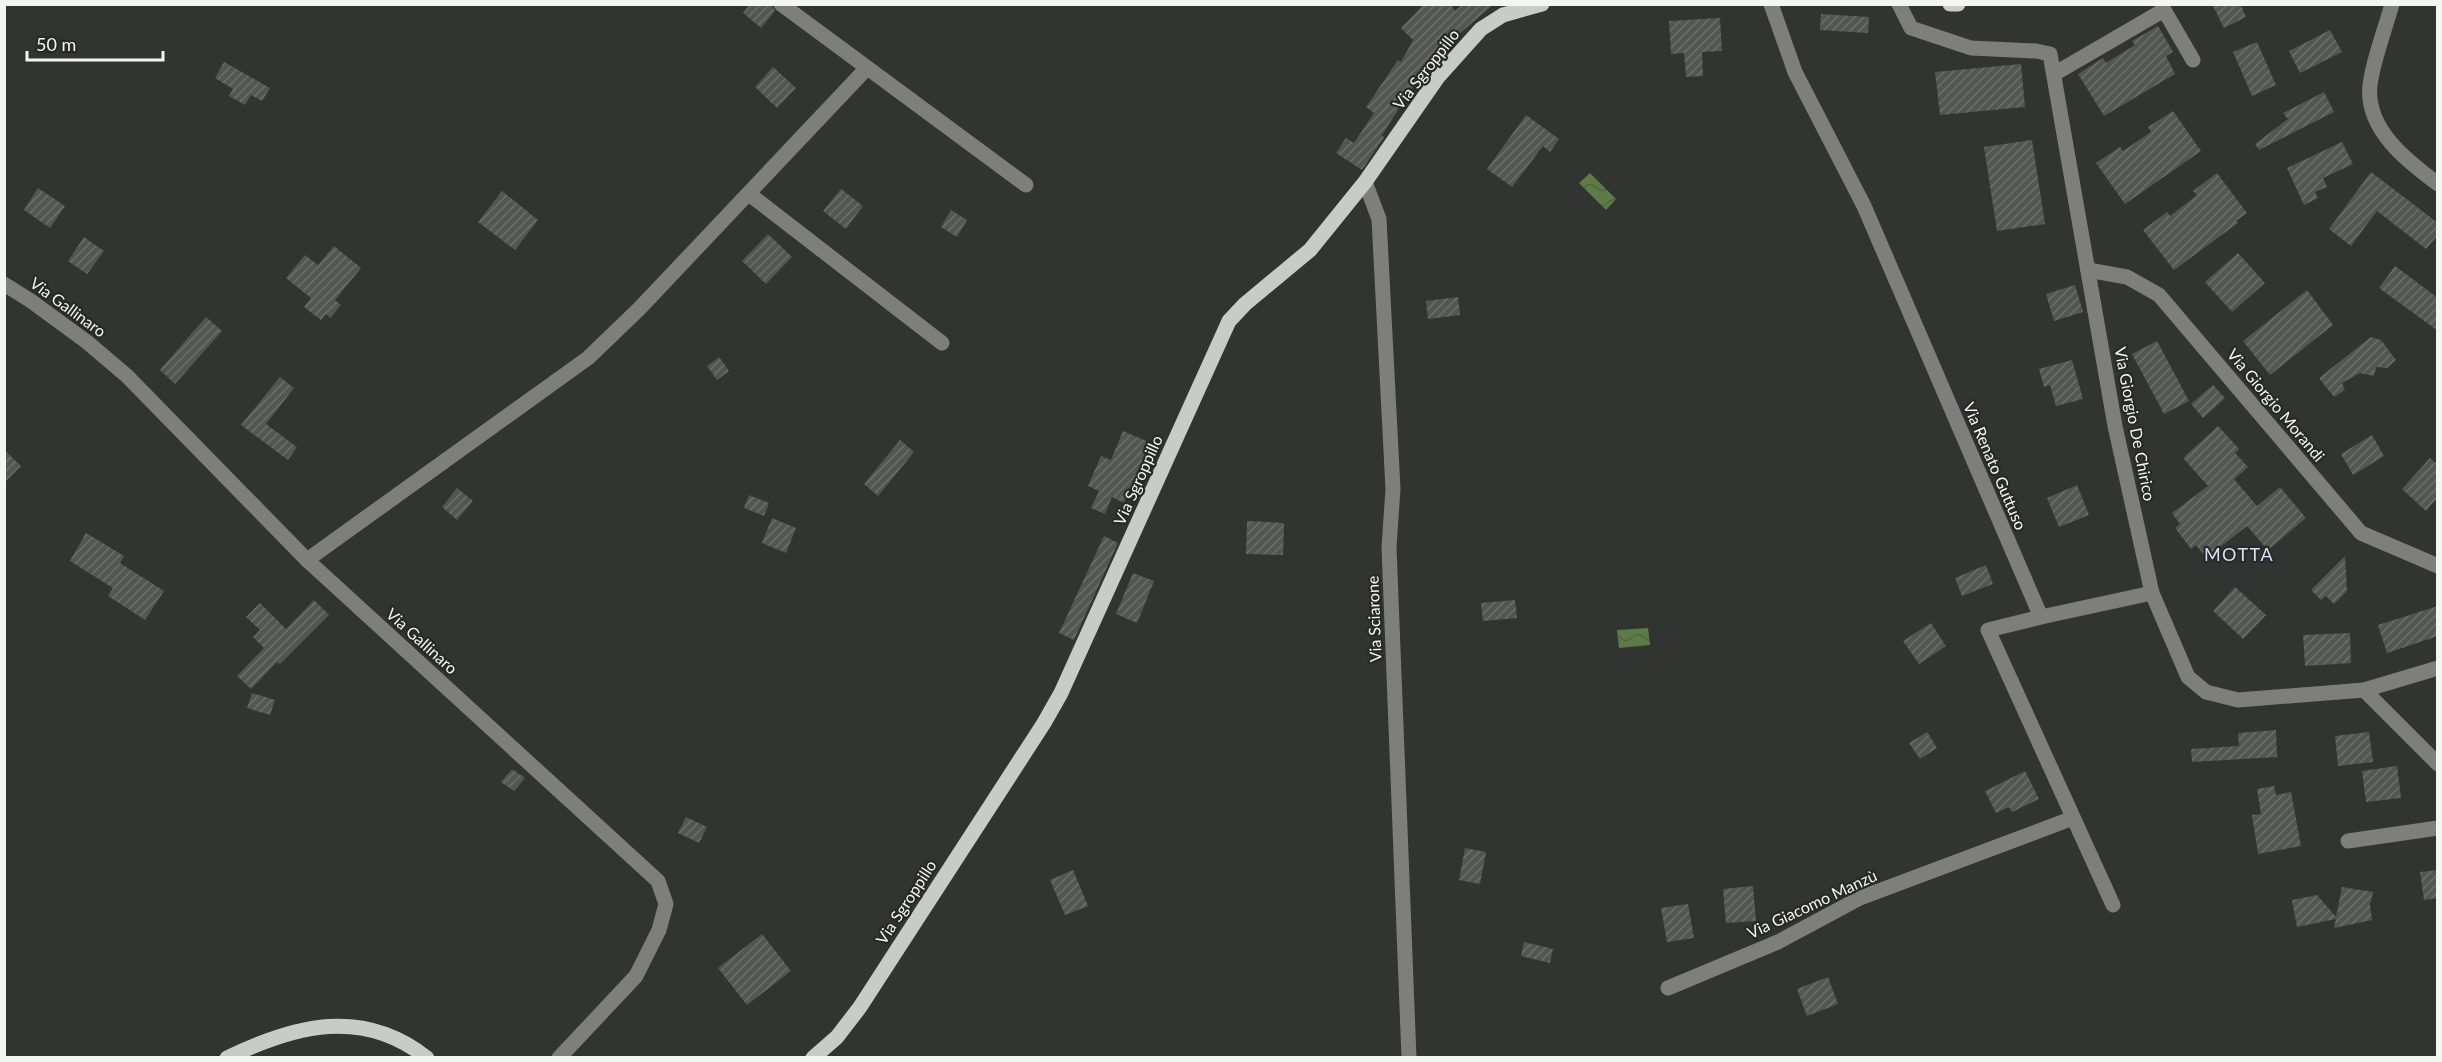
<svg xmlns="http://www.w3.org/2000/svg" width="2442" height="1062" font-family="Lato,sans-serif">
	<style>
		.water { fill: url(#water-waves) }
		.building { fill: url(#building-hatch) }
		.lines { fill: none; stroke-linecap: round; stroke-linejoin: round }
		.minor { stroke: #7e7f7d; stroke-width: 15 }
		.major { stroke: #c8cbc7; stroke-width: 15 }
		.labels { text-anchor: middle; stroke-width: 4.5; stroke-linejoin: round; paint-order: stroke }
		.street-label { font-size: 16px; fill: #f4f6f3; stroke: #282a27 }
		.neighbourhood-label { font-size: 18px; letter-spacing: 1.5px; fill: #dcdefb; stroke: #282a27 }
	</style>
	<defs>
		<pattern id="water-waves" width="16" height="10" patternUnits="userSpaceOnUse" patternTransform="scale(1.5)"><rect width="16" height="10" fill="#5c7b45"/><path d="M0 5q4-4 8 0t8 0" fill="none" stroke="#526247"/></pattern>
		<pattern id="building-hatch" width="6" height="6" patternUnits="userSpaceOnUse" patternTransform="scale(1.5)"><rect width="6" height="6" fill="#545652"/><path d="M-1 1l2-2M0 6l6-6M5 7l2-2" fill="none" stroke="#6d6f6b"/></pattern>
	</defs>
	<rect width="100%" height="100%" fill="#323431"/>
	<g class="water">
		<path d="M1590,173L1616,199L1606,210L1579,183Z"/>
		<path d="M1648,628L1650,645L1619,648L1617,630Z"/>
	</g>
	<g class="building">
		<path d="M750,4H771L775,11L761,28L743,13Z"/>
		<path d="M1424,4H1450L1455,11L1463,4H1494L1444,47L1446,49L1421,74L1382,135L1384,137L1362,170L1336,153L1346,138L1354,143L1374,113L1366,107L1398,60L1401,62L1413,40L1401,28Z"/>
		<path d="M2212,4H2240L2246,17L2224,28Z"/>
		<path d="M1821,14L1869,17L1868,33L1820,30Z"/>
		<path d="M1720,18L1722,51L1702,52L1703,76L1686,77L1684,53L1671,54L1669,21Z"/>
		<path d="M2158,26L2173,52L2166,56L2175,74L2104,116L2078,74L2103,58L2106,63L2135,45L2132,41Z"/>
		<path d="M2330,30L2342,52L2300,73L2289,51Z"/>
		<path d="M2257,42L2276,85L2252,96L2233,52Z"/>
		<path d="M224,62L270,88L262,101L251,95L245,105L229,96L233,89L215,78Z"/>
		<path d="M2021,64L2025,107L1940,115L1935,72Z"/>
		<path d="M773,67L796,88L777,108L755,87Z"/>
		<path d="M2324,92L2334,112L2259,150L2255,144L2288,119L2283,113Z"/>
		<path d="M2173,111L2201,151L2125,204L2096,163L2120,147L2123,151L2151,132L2148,127Z"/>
		<path d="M1526,115L1559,139L1550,152L1543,146L1512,187L1487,169Z"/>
		<path d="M2032,140L2045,224L1997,231L1984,147Z"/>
		<path d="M2342,142L2353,164L2323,178L2327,187L2315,192L2318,198L2304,205L2287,168Z"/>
		<path d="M2371,172L2438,223V235L2426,249L2377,211L2351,246L2329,229Z"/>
		<path d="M2217,173L2247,213L2236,221L2238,223L2174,270L2143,230L2167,212L2170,216L2197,195L2193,191Z"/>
		<path d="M38,188L65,206L50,228L24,210Z"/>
		<path d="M841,189L863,206L846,229L823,211Z"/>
		<path d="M502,191L538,220L515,250L478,222Z"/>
		<path d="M951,210L967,220L957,237L941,227Z"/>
		<path d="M768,234L792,257L766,284L742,261Z"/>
		<path d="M84,237L104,251L87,274L68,261Z"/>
		<path d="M334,246L361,268L335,300L341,305L330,318L326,314L321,320L304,307L311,298L286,278L305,255L318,265Z"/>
		<path d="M2238,253L2265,283L2232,312L2205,282Z"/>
		<path d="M2395,266L2438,298V331L2379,288Z"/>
		<path d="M2075,285L2083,312L2054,321L2046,294Z"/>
		<path d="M2307,290L2333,325L2270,375L2243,341Z"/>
		<path d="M1458,297L1460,315L1428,319L1426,301Z"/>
		<path d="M206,317L222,331L175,384L160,370Z"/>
		<path d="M2371,337L2381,340L2396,360L2387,368L2376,367L2374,376L2360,373L2342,383L2345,390L2334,397L2319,378Z"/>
		<path d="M2157,341L2189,401L2164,414L2132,354Z"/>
		<path d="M719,357L729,371L717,380L707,366Z"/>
		<path d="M2072,360L2083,399L2056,406L2050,385L2044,387L2039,369Z"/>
		<path d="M280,377L294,388L266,424L297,447L288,460L241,425Z"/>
		<path d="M2213,385L2225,398L2203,418L2191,404Z"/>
		<path d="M2218,426L2239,449L2235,453L2248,467L2234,479L2257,506L2280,487L2306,518L2268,550L2247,526L2206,558L2196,545L2191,549L2175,528L2180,524L2172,513L2208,486L2183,458Z"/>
		<path d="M1123,431L1151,443L1124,503L1112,497L1105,514L1091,508L1099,491L1088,486L1101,456L1111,460Z"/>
		<path d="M2372,435L2384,456L2353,475L2341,454Z"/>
		<path d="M900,440L914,452L878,496L864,484Z"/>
		<path d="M4,450L21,466L4,483Z"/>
		<path d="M2430,458L2438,465V497L2426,511L2402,489Z"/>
		<path d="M2077,485L2089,515L2059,527L2047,498Z"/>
		<path d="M457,488L473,501L457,520L442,507Z"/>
		<path d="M749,495L769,503L764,516L744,508Z"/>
		<path d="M772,518L796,528L786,553L762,543Z"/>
		<path d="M1247,521L1284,523L1283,555L1246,554Z"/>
		<path d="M86,533L124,556L120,563L164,591L145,620L108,596L113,588L70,561Z"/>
		<path d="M1104,536L1118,543L1074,640L1059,633Z"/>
		<path d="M2345,556L2347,591L2334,604L2326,596L2321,600L2311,590Z"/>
		<path d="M1986,565L1993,584L1962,596L1955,578Z"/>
		<path d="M1133,573L1154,581L1137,623L1116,614Z"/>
		<path d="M2235,587L2266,615L2243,639L2213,611Z"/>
		<path d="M314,600L329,615L280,664L277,662L251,689L237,676L264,648L253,637L260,630L246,617L260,603L286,629Z"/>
		<path d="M1515,600L1517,618L1483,621L1481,603Z"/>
		<path d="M2438,606V636L2387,653L2378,625Z"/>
		<path d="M1931,623L1946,646L1919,664L1903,641Z"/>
		<path d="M2350,633L2351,663L2305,666L2303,635Z"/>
		<path d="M252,693L275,700L270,715L247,708Z"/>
		<path d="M2276,730L2277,757L2192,762L2191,749L2239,746L2238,733Z"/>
		<path d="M1927,732L1937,748L1920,759L1909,743Z"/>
		<path d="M2369,732L2373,762L2338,766L2335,736Z"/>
		<path d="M2397,766L2401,798L2366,802L2362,771Z"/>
		<path d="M512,769L525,778L514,791L501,782Z"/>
		<path d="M2025,771L2039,799L2012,812L2009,807L1996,813L1985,791Z"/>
		<path d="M2274,786L2276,795L2291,792L2301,846L2258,854L2252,815L2261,814L2257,789Z"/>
		<path d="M686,817L707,827L699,843L678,833Z"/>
		<path d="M1465,848L1486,852L1480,884L1459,880Z"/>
		<path d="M1073,870L1088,906L1065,915L1050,880Z"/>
		<path d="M2438,870V898L2424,900L2420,872Z"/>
		<path d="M1753,886L1756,921L1726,923L1723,889Z"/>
		<path d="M2342,887L2373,892L2370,905L2372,920L2334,928L2336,919L2297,927L2292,900L2317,895L2336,917Z"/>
		<path d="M1688,904L1694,938L1667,942L1661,908Z"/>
		<path d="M762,934L791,971L747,1005L718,968Z"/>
		<path d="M1524,942L1553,949L1550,963L1521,956Z"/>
		<path d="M1828,977L1838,1004L1807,1016L1797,989Z"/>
	</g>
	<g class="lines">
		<g class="minor">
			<path d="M781,4L1026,185"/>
			<path d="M1771,4L1795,72L1864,206L2041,617L1988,630L2113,905"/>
			<path d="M1899,4L1911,28L1971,48L2036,51L2050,54L2115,426L2152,593L2188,677L2206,692L2238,700L2364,690L2438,764"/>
			<path d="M2392,4C2385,30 2373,60 2370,85C2365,129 2407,161 2438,184"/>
			<path d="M2054,74L2164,10L2193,60"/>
			<path d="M1365,182L1379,219L1393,489L1389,547L1409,1058"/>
			<path d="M749,194L942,343"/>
			<path d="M2088,270L2127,277L2159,295L2361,533L2438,566"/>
			<path d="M4,284L31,301L87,342L127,376L307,560L658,881L666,904L659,930L636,976L559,1058"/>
			<path d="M307,560L588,358L639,309L867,68"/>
			<path d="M2041,617L2152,593"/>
			<path d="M2364,690L2438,668"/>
			<path d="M2348,841L2438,828"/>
			<path d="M1668,988L1778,942L1860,898L2073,818"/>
		</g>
		<g class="major">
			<path d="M1950,4H1958"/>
			<path d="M227,1058C295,1025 363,1007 427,1058"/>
			<path d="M813,1058L837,1037L860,1007L1044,723L1061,693L1229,321L1245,304L1310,250L1365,182L1438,77L1481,29L1503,15L1542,4"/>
		</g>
	</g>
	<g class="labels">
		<g class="street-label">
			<text transform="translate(1426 69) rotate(-52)" y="6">Via Sgroppillo</text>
			<text transform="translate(68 307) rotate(36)" y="6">Via Gallinaro</text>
			<text transform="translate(2276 405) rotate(50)" y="6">Via Giorgio Morandi</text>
			<text transform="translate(2135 424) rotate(79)" y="6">Via Giorgio De Chirico</text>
			<text transform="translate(1995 466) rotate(67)" y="6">Via Renato Guttuso</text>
			<text transform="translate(1138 480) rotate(-66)" y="6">Via Sgroppillo</text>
			<text transform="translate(1374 619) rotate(-92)" y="6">Via Sciarone</text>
			<text transform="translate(422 641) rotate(42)" y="6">Via Gallinaro</text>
			<text transform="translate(906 902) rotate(-57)" y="6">Via Sgroppillo</text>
			<text transform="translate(1812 904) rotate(-25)" y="6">Via Giacomo Manzù</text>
		</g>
		<g class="neighbourhood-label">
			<text x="2239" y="561">MOTTA</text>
		</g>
	</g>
	<rect width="2442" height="1062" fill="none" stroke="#f4f6f3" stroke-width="12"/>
	<path d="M27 51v9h136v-9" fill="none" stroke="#f4f6f3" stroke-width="3"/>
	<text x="36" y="51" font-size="18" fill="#f4f6f3" stroke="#282a27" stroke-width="4.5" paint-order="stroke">50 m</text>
</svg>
